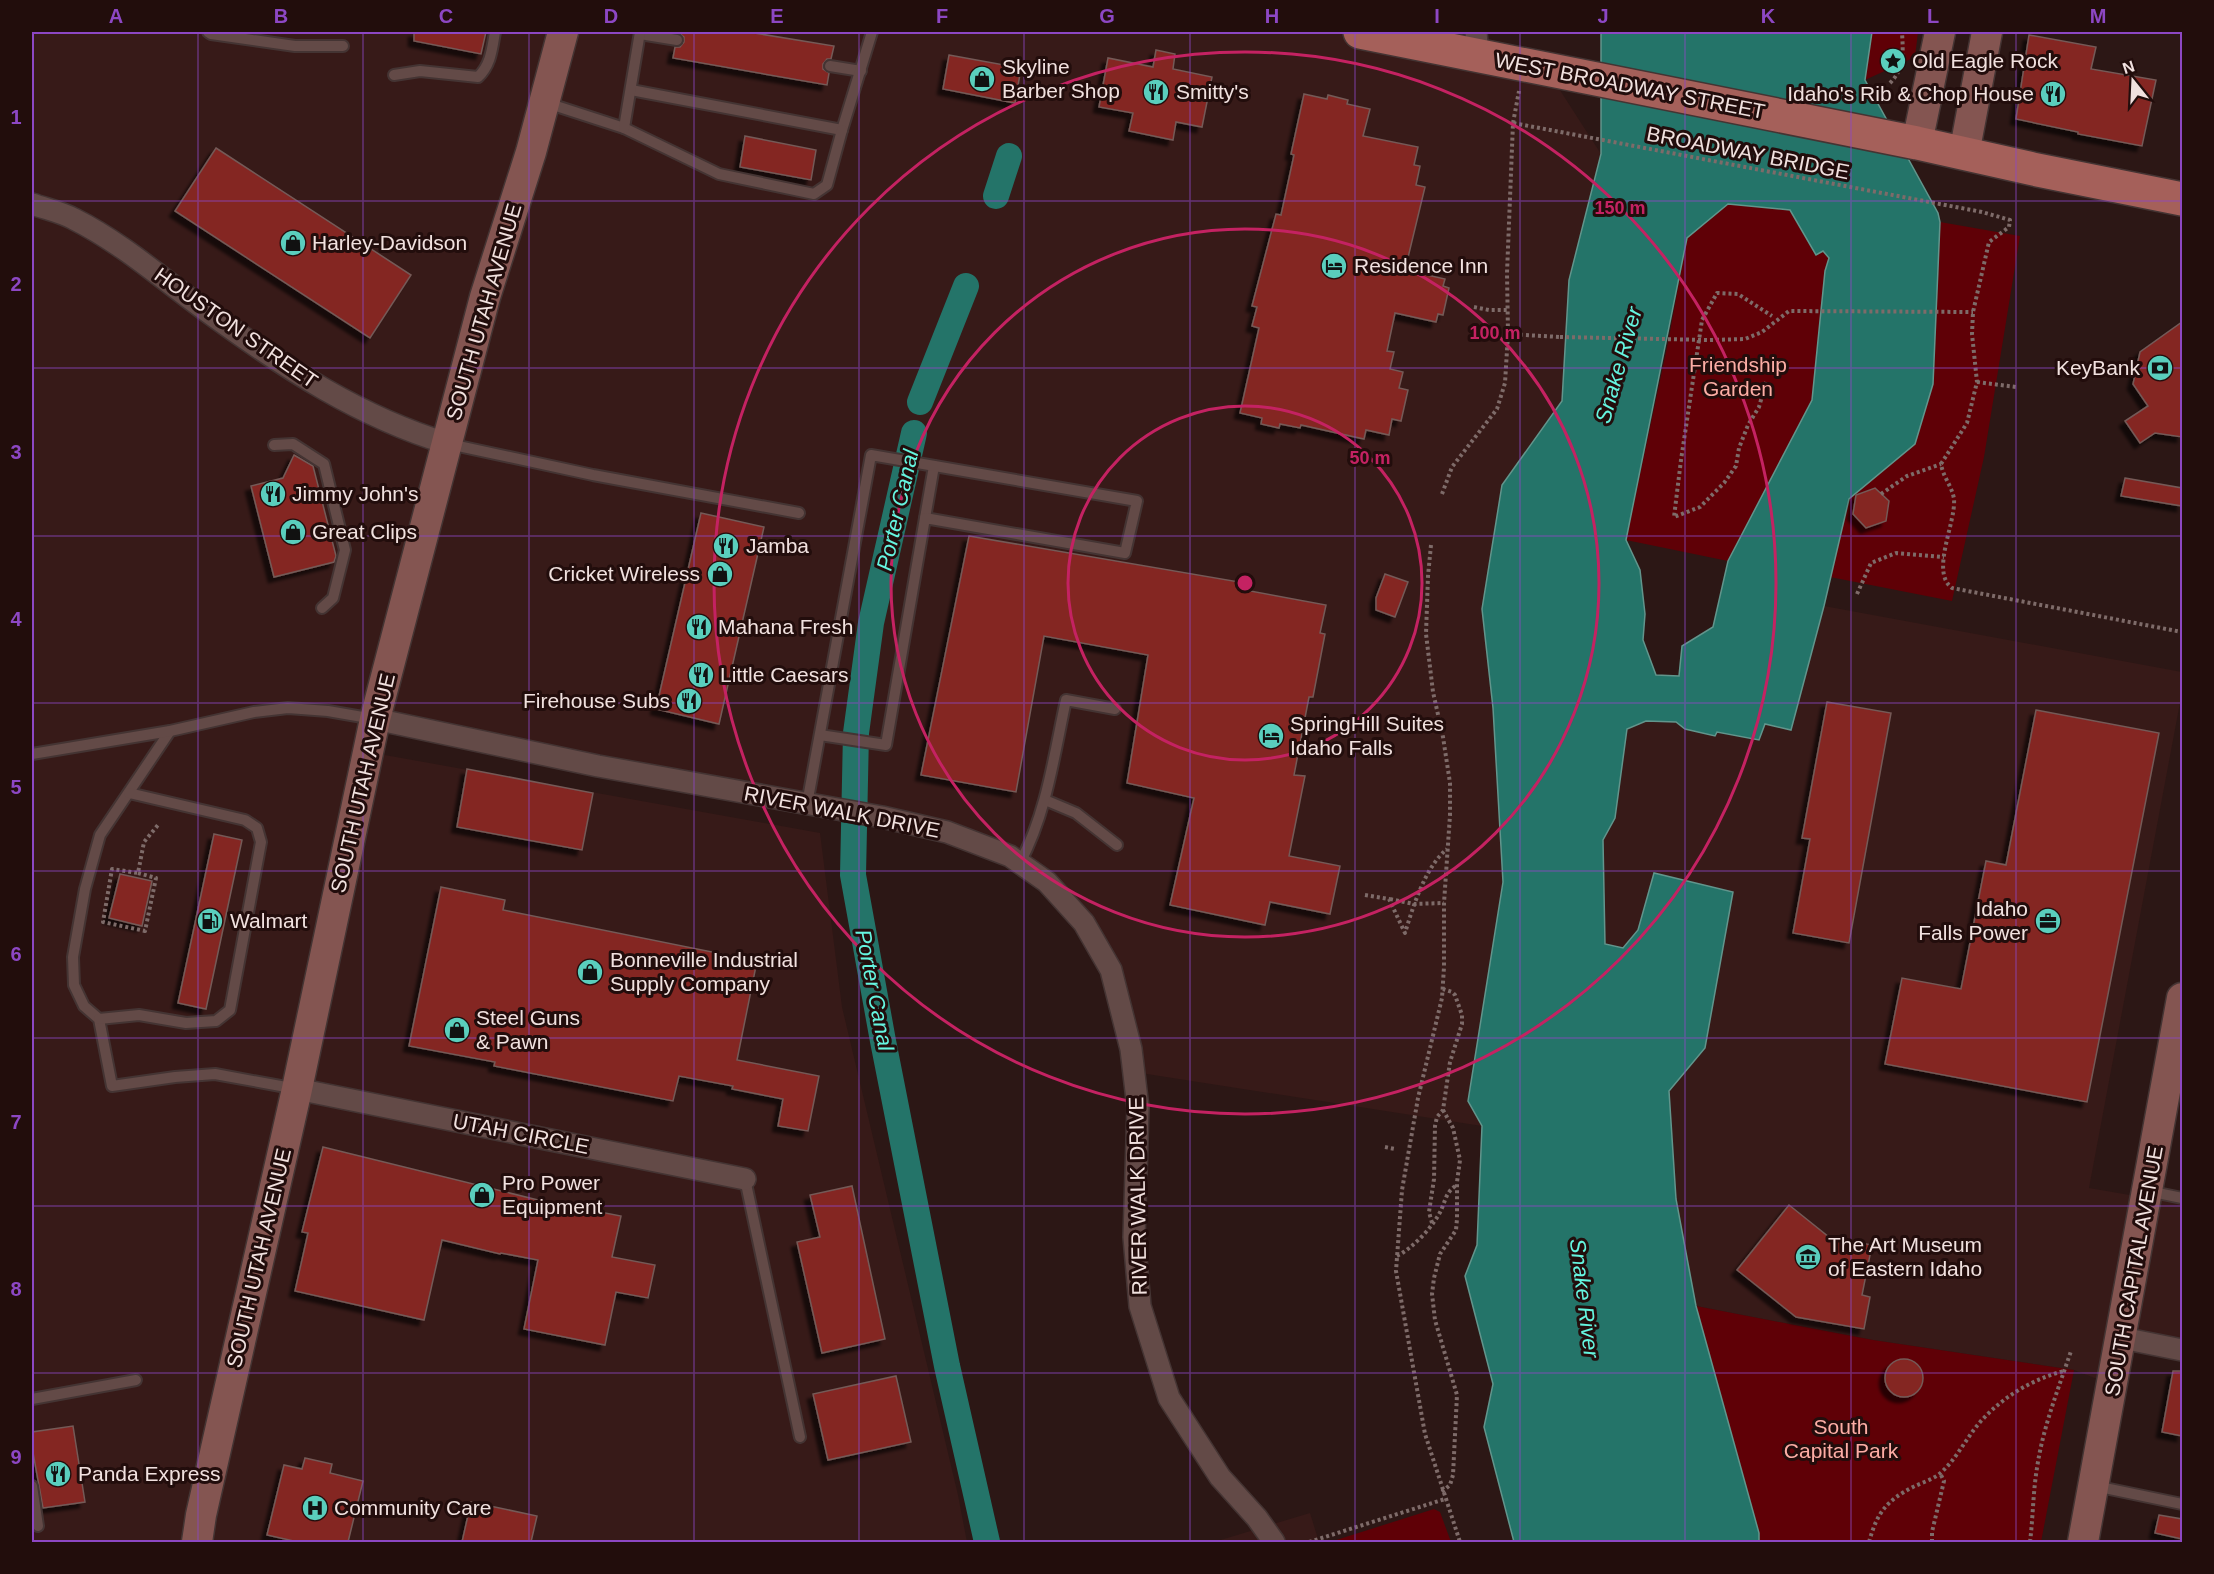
<svg xmlns="http://www.w3.org/2000/svg" width="2214" height="1574" font-family="Helvetica,sans-serif">
	<style>
		.built { fill: #371a18 }
		.green { fill: #5f0006 }
		.water { fill: #247469; stroke: #62958c; stroke-width: 1.5; fill-rule: evenodd }
		.lines { fill: none; stroke-linecap: round; stroke-linejoin: round }
		.canal { stroke: #247469; stroke-width: 26 }
		.building { fill: #842524; stroke: #745a57; stroke-width: 1.5; filter: url(#shadow) }
		.lane-casing { stroke: #443433; stroke-width: 14 }
		.street-casing { stroke: #443433; stroke-width: 24 }
		.secondary-casing { stroke: #443433; stroke-width: 33 }
		.primary-casing { stroke: #443433; stroke-width: 36 }
		.path { stroke: #7e6b69; stroke-width: 4; stroke-dasharray: 3 3; stroke-linecap: butt }
		.lane { stroke: #634a47; stroke-width: 10 }
		.street { stroke: #634a47; stroke-width: 21 }
		.secondary { stroke: #845551; stroke-width: 30 }
		.primary { stroke: #a5605a; stroke-width: 33 }
		.path-bridge { stroke: #7e6b69; stroke-width: 4; stroke-dasharray: 3 3; stroke-linecap: butt }
		.grid { fill: none; stroke: #8d47c4; stroke-width: 1.5; stroke-opacity: 0.55 }
		.ring { fill: none; stroke: #c42262; stroke-width: 3 }
		.labels { text-anchor: middle; stroke-width: 6; stroke-linejoin: round; paint-order: stroke }
		.poi-label { font-size: 21px; fill: #f1e1df; stroke: #220d0c; text-anchor: start }
		.street-label { font-size: 21px; fill: #f1e1df; stroke: #220d0c }
		.park-label { font-size: 21px; fill: #fdada5; stroke: #220d0c }
		.water-label { font-size: 22px; font-style: italic; fill: #65f5e0; stroke: #220d0c }
		.centre { fill: #c42262; stroke: #220d0c; stroke-width: 3 }
		.ring-label { font-size: 18px; text-anchor: middle; font-weight: bold; fill: #c42262; stroke: #220d0c; stroke-width: 6; stroke-linejoin: round; paint-order: stroke }
		.neatline { fill: none; stroke: #8d47c4; stroke-width: 2 }
		.grid-label { font-size: 20px; text-anchor: middle; font-weight: bold; fill: #8d47c4 }
	</style>
	<defs>
		<filter id="shadow"><feDropShadow dx="-5.5" dy="5.5" stdDeviation="1.5" flood-color="#0009"/></filter>
	</defs>
	<rect width="100%" height="100%" fill="#2c1715"/>
	<g class="built">
		<path d="M32,32H1476L1478,56L1547,70L1601,154L1569,280L1562,401L1502,485L1482,608L1493,708L1503,882L1468,1101L1482,1126L1134,1072L1111,971L1047,882L947,832L375,719L368,752L820,833L842,1007L958,1495L967,1542H32Z"/>
		<path d="M1824,606L2182,672V692L2089,1188L2182,1204V1350L2122,1338L2113,1385L2074,1370L1873,1340L1696,1306L1676,1199L1669,1090L1705,1048L1733,892L1672,877L1646,906L1638,930L1623,948L1604,944L1603,839L1615,818L1627,729L1646,721L1677,722L1685,729L1717,732L1759,740L1765,724L1791,730Z"/>
		<path d="M1310,1513L1319,1542H1214Z"/>
	</g>
	<g class="green">
		<path d="M1872,32H1918L1915,57L1865,80Z"/>
		<path d="M1728,204L1790,210L1815,255L1823,250L1829,258L1825,271L1812,400L1728,561L1626,540L1668,343L1687,238Z"/>
		<path d="M1940,222L2020,236L1984,457L1952,601L1830,577L1849,499L1915,444L1933,384Z"/>
		<path d="M1696,1306L1873,1340L2074,1370L2041,1542H1759V1532Z"/>
		<path d="M1434,1509L1440,1512L1451,1542H1330Z"/>
	</g>
	<path class="water" d="M1601,32H1872L1865,80L1938,213L1940,222L1933,384L1915,444L1849,499L1824,606L1791,730L1765,724L1759,740L1717,732L1715,736L1685,729L1676,722L1646,721L1627,729L1615,818L1603,840L1605,944L1623,948L1638,930L1654,873L1733,892L1705,1048L1669,1091L1676,1199L1696,1306L1759,1533V1542H1514L1484,1427L1493,1384L1465,1276L1477,1245L1482,1126L1468,1101L1503,882L1493,708L1482,609L1502,485L1562,401L1569,280L1601,154ZM1728,204L1790,210L1816,255L1823,251L1829,258L1825,271L1812,400L1728,561L1713,627L1682,646L1679,676L1656,675L1643,640L1645,614L1640,570L1626,540L1687,238Z"/>
	<g class="lines">
		<g class="canal">
			<path d="M996,196L1009,156"/>
			<path d="M920,402L966,286"/>
			<path d="M914,433L871,623L856,733L853,875L883,1041L947,1366L987,1542"/>
		</g>
	</g>
	<g class="building">
		<path d="M414,32H486L481,54L414,41Z"/>
		<path d="M678,32H748L834,46L831,59H827L823,64V69L829,73L827,85L673,58L675,47H680L684,42V37Z"/>
		<path d="M2029,35L2096,47L2091,69L2156,80L2142,146L2078,134V132L2016,119Z"/>
		<path d="M1156,50L1175,54L1173,69L1212,77L1202,127L1176,122L1173,140L1129,131L1133,113L1099,107L1108,58L1153,67Z"/>
		<path d="M949,55L1021,68L1015,103L943,89Z"/>
		<path d="M1304,94L1327,99L1328,95L1348,100L1347,104L1370,109L1363,136L1418,147L1414,165L1420,166L1416,185L1425,187L1405,270L1445,279L1443,286L1449,288L1443,315L1438,314L1436,322L1395,313L1387,351L1394,352L1390,369L1403,372L1399,388L1408,390L1401,421L1392,419L1389,435L1366,430L1364,439L1301,425L1300,428L1280,424L1279,428L1261,424L1262,418L1240,413L1259,328L1252,326L1257,307L1252,306L1276,214L1281,215L1294,155L1291,154Z"/>
		<path d="M745,136L816,150L811,180L740,167Z"/>
		<path d="M216,148L411,275L370,338L175,211Z"/>
		<path d="M2182,322V437L2155,433L2140,443L2125,421L2148,406L2133,384L2140,352Z"/>
		<path d="M294,455L313,466L336,556L334,562L274,577L251,486L283,478Z"/>
		<path d="M2125,478L2182,488V506L2121,496Z"/>
		<path d="M1875,488L1889,501L1886,521L1866,528L1853,514L1856,495Z"/>
		<path d="M701,513L764,527L719,724L656,709Z"/>
		<path d="M969,536L1251,584L1250,591L1326,605L1320,633L1325,634L1313,697H1309L1294,775L1305,776L1289,856L1340,866L1330,914L1270,902L1265,925L1170,905L1194,798L1127,783L1148,655L1044,636L1016,792L921,775Z"/>
		<path d="M1385,574L1408,582L1395,617L1376,610V598Z"/>
		<path d="M1827,702L1891,713L1849,943L1793,933L1810,839L1802,838Z"/>
		<path d="M2036,710L2159,733L2087,1102L1885,1064L1902,978L1961,989L1986,861L2006,865Z"/>
		<path d="M467,769L593,793L582,850L457,827Z"/>
		<path d="M214,834L242,840L206,1009L178,1003Z"/>
		<path d="M120,874L152,881L142,926L109,918Z"/>
		<path d="M441,887L505,900L503,910L757,961L737,1060L819,1076L808,1131L778,1126L783,1099L732,1089L733,1086L679,1076L673,1101L494,1066L495,1062L409,1046Z"/>
		<path d="M323,1147L538,1200L621,1216L612,1257L655,1265L648,1298L616,1292L605,1345L524,1329L538,1260L501,1253L500,1254L442,1240L424,1320L295,1291L308,1233L302,1232Z"/>
		<path d="M852,1186L885,1339L822,1353L797,1242L820,1237L810,1195Z"/>
		<path d="M1789,1205L1829,1237L1872,1245L1862,1295L1870,1297L1864,1329L1796,1317L1737,1270Z"/>
		<circle cx="1904" cy="1378" r="19"/>
		<path d="M2173,1371H2182V1436L2162,1432Z"/>
		<path d="M896,1376L911,1442L828,1460L813,1394Z"/>
		<path d="M73,1426L85,1502L43,1508L32,1447V1432Z"/>
		<path d="M305,1458L332,1464L330,1473L363,1481L348,1542H298L267,1535L284,1465L302,1469Z"/>
		<path d="M471,1502L537,1516L531,1542H462Z"/>
		<path d="M2159,1515L2182,1519V1539L2155,1533Z"/>
	</g>
	<g class="lines">
		<g class="lane-casing">
			<g id="lane">
				<path d="M208,32L211,34L295,46H343"/>
				<path d="M640,34L677,40"/>
				<path d="M830,66L861,71"/>
				<path d="M394,75L420,71L478,77C491,65 492,49 495,32"/>
				<path d="M631,90L842,130L872,32"/>
				<path d="M547,103L624,128L719,174L814,194L827,185L842,130"/>
				<path d="M624,128L640,32"/>
				<path d="M449,444L593,475L799,513"/>
				<path d="M274,445L293,444L324,464L345,550L333,598L322,608"/>
				<path d="M925,518L934,466"/>
				<path d="M170,731L100,835L85,889L73,957L74,985L84,1006L99,1019L112,1086L175,1077L215,1074L297,1089"/>
				<path d="M32,754L170,731L254,712L288,708L328,711L374,719"/>
				<path d="M1045,800L1076,813L1117,845"/>
				<path d="M807,804L871,455L1137,501L1125,553L925,518L886,745L820,735"/>
				<path d="M1020,863C1047,812 1054,755 1066,700L1115,709"/>
				<path d="M99,1019L139,1015L186,1023L216,1021L230,1010L261,842L257,828L245,820L129,793"/>
				<path d="M745,1179L800,1437"/>
				<path d="M2148,1191L2182,1198"/>
				<path d="M32,1399L136,1380"/>
				<path d="M32,1486L38,1526"/>
				<path d="M2095,1486L2182,1504"/>
			</g>
		</g>
		<g class="street-casing">
			<g id="street">
				<path d="M1476,32L1478,56"/>
				<path d="M32,204C46,209 61,212 74,219C124,244 167,283 212,315C285,368 360,417 446,443"/>
				<path d="M375,719L598,766L882,817L947,832L1010,856L1047,882L1084,923L1111,970L1131,1049L1138,1108L1134,1237L1140,1306L1169,1398L1220,1477L1257,1518L1274,1542"/>
				<path d="M297,1089L745,1179"/>
				<path d="M2122,1338L2182,1350"/>
			</g>
		</g>
		<g class="secondary-casing">
			<g id="secondary">
				<path d="M1917,143L1940,32"/>
				<path d="M1964,154L1987,32"/>
				<path d="M197,1542L201,1515L297,1089L375,719L485,297L531,152L563,32"/>
				<path d="M2083,1542L2182,998"/>
			</g>
		</g>
		<g class="primary-casing">
			<path id="primary" d="M1360,32L1917,143L2033,169L2182,199"/>
		</g>
		<g class="path">
			<path d="M1890,83C1905,68 1903,51 1902,32"/>
			<path d="M1513,123L1519,91"/>
			<path d="M1474,307L1489,310H1507"/>
			<path d="M1508,334L1560,337"/>
			<path d="M1710,340L1745,339L1762,332L1789,311L1973,312"/>
			<path d="M1766,382L1759,407L1748,425L1739,448L1736,466L1724,483L1700,507L1674,517L1681,460L1702,320L1717,293L1738,294L1772,316"/>
			<path d="M1977,382L2016,387"/>
			<path d="M1442,494L1452,467L1497,409L1505,383L1508,334L1507,273L1513,123L1550,130L1982,212L2010,220L2009,227L1989,242L1973,312L1972,334L1977,382L1967,423L1941,464C1943,477 1952,486 1954,499C1956,523 1930,572 1952,588L2182,632"/>
			<path d="M1881,494L1907,476L1941,464"/>
			<path d="M1431,545L1428,576L1426,634L1433,692L1443,737L1450,783V815L1444,903V967L1442,998L1418,1098L1402,1190L1396,1271L1425,1434L1460,1542"/>
			<path d="M1857,594L1871,563L1896,553L1944,557"/>
			<path d="M138,873L156,878L145,931L103,922L112,869L138,873L144,842L158,825"/>
			<path d="M1365,895L1389,899L1405,933C1413,907 1425,867 1447,849"/>
			<path d="M1390,899L1414,904L1444,903"/>
			<path d="M1385,1147L1395,1149"/>
			<path d="M1432,1223L1429,1212L1434,1179L1435,1126L1437,1117L1443,1110L1450,1062L1462,1024V1015L1455,995L1452,992L1443,989"/>
			<path d="M1397,1256C1413,1248 1435,1225 1442,1208C1446,1198 1447,1191 1457,1185"/>
			<path d="M1442,1492L1450,1485L1453,1475L1457,1395L1435,1320L1432,1294L1434,1278L1440,1254L1456,1230L1457,1219V1182L1460,1160L1453,1128L1443,1110"/>
			<path d="M1309,1542L1445,1499"/>
			<path d="M1869,1542C1877,1513 1886,1501 1913,1487C1921,1483 1931,1480 1938,1475C1957,1460 1966,1437 1982,1420C2004,1396 2033,1379 2064,1371"/>
			<path d="M1932,1542V1532L1944,1481L1940,1473"/>
			<path d="M2030,1542C2033,1518 2033,1492 2037,1468C2043,1427 2058,1390 2071,1351"/>
		</g>
		<use href="#lane" class="lane"/>
		<use href="#street" class="street"/>
		<use href="#secondary" class="secondary"/>
		<use href="#primary" class="primary"/>
		<path class="path-bridge" d="M1560,337L1710,340"/>
	</g>
	<path class="grid" d="M198,32V1542M363,32V1542M529,32V1542M694,32V1542M859,32V1542M1024,32V1542M1190,32V1542M1355,32V1542M1520,32V1542M1685,32V1542M1851,32V1542M2016,32V1542M32,201H2182M32,368H2182M32,536H2182M32,703H2182M32,871H2182M32,1038H2182M32,1206H2182M32,1373H2182"/>
	<g class="ring">
		<circle cx="1245" cy="583" r="177"/>
		<circle cx="1245" cy="583" r="354"/>
		<circle cx="1245" cy="583" r="531"/>
	</g>
	<defs>
		<g id="sight-disc" transform="scale(1.35)"><circle r="9.5" fill="#5acebd" stroke="#220d0c"/><path d="M0-6L1.8-2.2L6-1.7L2.9 1.2L3.7 5.4L0 3.3L-3.7 5.4L-2.9 1.2L-6-1.7L-1.8-2.2Z" fill="#111"/></g>
		<g id="shop-disc" transform="scale(1.35)"><circle r="9.5" fill="#5acebd" stroke="#220d0c"/><path d="M-5-2.5h2.3a2.7 3.5 0 0 1 5.4 0H5L5.5 6h-11ZM-1.5-2.5h3a1.5 2.3 0 0 0-3 0Z" fill="#111"/></g>
		<g id="restaurant-disc" transform="scale(1.35)"><circle r="9.5" fill="#5acebd" stroke="#220d0c"/><path d="M-5-6h1v4h1v-4h1v4h1v-4h1v5L-1.5 .5V6h-2V.5L-5-1ZM5-6V6H3V1.5H1.5Q1.5-4 5-6Z" fill="#111"/></g>
		<g id="hotel-disc" transform="scale(1.35)"><circle r="9.5" fill="#5acebd" stroke="#220d0c"/><path d="M-6-4.5h1.5V1H6V5H4.5V3h-9V5H-6ZM-4 0a1.8 1.8 0 1 1 3.6 0ZM.5 0V-2.5h3Q6-2.5 6 0Z" fill="#111"/></g>
		<g id="bank-disc" transform="scale(1.35)"><circle r="9.5" fill="#5acebd" stroke="#220d0c"/><path d="M-6-4H6V4H-6ZM0-2.3a2.3 2.3 0 1 0 0 4.6a2.3 2.3 0 1 0 0-4.6Z" fill="#111"/></g>
		<g id="fuel-disc" transform="scale(1.35)"><circle r="9.5" fill="#5acebd" stroke="#220d0c"/><path d="M-5.5-6h7V0h2V4h1.3V-2.5L3-4.5l.8-.8L6-3V5H2.5V1h-1V6h-7ZM-4.2-4.7v3.2H.2V-4.7Z" fill="#111"/></g>
		<g id="office-disc" transform="scale(1.35)"><circle r="9.5" fill="#5acebd" stroke="#220d0c"/><path d="M-6-3h4V-5.5h4V-3h4V5H-6ZM-1-4.5V-3h2v-1.5ZM-6 0V1H6V0Z" fill="#111"/></g>
		<g id="museum-disc" transform="scale(1.35)"><circle r="9.5" fill="#5acebd" stroke="#220d0c"/><path d="M0-6L6-3V-2H-6V-3ZM-5-1h2V3h-2ZM-1-1h2V3h-2ZM3-1h2V3H3ZM-6 4H6V6H-6Z" fill="#111"/></g>
		<g id="hospital-disc" transform="scale(1.35)"><circle r="9.5" fill="#5acebd" stroke="#220d0c"/><path d="M-5-5h3v3.5h4V-5h3V5h-3V1.5h-4V5h-3Z" fill="#111"/></g>
	</defs>
	<g fill-rule="evenodd">
		<use href="#sight-disc" x="1893" y="61"/>
		<use href="#shop-disc" x="982" y="79"/>
		<use href="#restaurant-disc" x="1156" y="92"/>
		<use href="#restaurant-disc" x="2053" y="94"/>
		<use href="#shop-disc" x="293" y="243"/>
		<use href="#hotel-disc" x="1334" y="266"/>
		<use href="#bank-disc" x="2160" y="368"/>
		<use href="#restaurant-disc" x="273" y="494"/>
		<use href="#shop-disc" x="293" y="532"/>
		<use href="#restaurant-disc" x="726" y="546"/>
		<use href="#shop-disc" x="720" y="574"/>
		<use href="#restaurant-disc" x="699" y="627"/>
		<use href="#restaurant-disc" x="701" y="675"/>
		<use href="#restaurant-disc" x="689" y="701"/>
		<use href="#hotel-disc" x="1271" y="736"/>
		<use href="#fuel-disc" x="210" y="921"/>
		<use href="#office-disc" x="2048" y="921"/>
		<use href="#shop-disc" x="590" y="972"/>
		<use href="#shop-disc" x="457" y="1030"/>
		<use href="#shop-disc" x="482" y="1195"/>
		<use href="#museum-disc" x="1808" y="1257"/>
		<use href="#restaurant-disc" x="58" y="1474"/>
		<use href="#hospital-disc" x="315" y="1508"/>
	</g>
	<g class="labels">
		<g class="poi-label">
			<text x="1912" y="68">Old Eagle Rock</text>
			<text x="1002" y="74">Skyline<tspan x="1002" dy="24">Barber Shop</tspan></text>
			<text x="1176" y="99">Smitty's</text>
			<text x="2034" y="101" text-anchor="end">Idaho's Rib &amp; Chop House</text>
			<text x="312" y="250">Harley-Davidson</text>
			<text x="1354" y="273">Residence Inn</text>
			<text x="2140" y="375" text-anchor="end">KeyBank</text>
			<text x="292" y="501">Jimmy John's</text>
			<text x="312" y="539">Great Clips</text>
			<text x="746" y="553">Jamba</text>
			<text x="700" y="581" text-anchor="end">Cricket Wireless</text>
			<text x="718" y="634">Mahana Fresh</text>
			<text x="720" y="682">Little Caesars</text>
			<text x="670" y="708" text-anchor="end">Firehouse Subs</text>
			<text x="1290" y="731">SpringHill Suites<tspan x="1290" dy="24">Idaho Falls</tspan></text>
			<text x="2028" y="916" text-anchor="end">Idaho<tspan x="2028" dy="24">Falls Power</tspan></text>
			<text x="230" y="928">Walmart</text>
			<text x="610" y="967">Bonneville Industrial<tspan x="610" dy="24">Supply Company</tspan></text>
			<text x="476" y="1025">Steel Guns<tspan x="476" dy="24">&amp; Pawn</tspan></text>
			<text x="502" y="1190">Pro Power<tspan x="502" dy="24">Equipment</tspan></text>
			<text x="1828" y="1252">The Art Museum<tspan x="1828" dy="24">of Eastern Idaho</tspan></text>
			<text x="78" y="1481">Panda Express</text>
			<text x="334" y="1515">Community Care</text>
		</g>
		<g class="street-label">
			<text transform="translate(1630 86) rotate(11)" y="7">WEST BROADWAY STREET</text>
			<text transform="translate(1748 153) rotate(11)" y="7">BROADWAY BRIDGE</text>
			<text transform="translate(484 312) rotate(-74)" y="7">SOUTH UTAH AVENUE</text>
			<text transform="translate(236 328) rotate(35)" y="7">HOUSTON STREET</text>
			<text transform="translate(363 783) rotate(-77)" y="7">SOUTH UTAH AVENUE</text>
			<text transform="translate(842 812) rotate(11)" y="7">RIVER WALK DRIVE</text>
			<text transform="translate(521 1134) rotate(11)" y="7">UTAH CIRCLE</text>
			<text transform="translate(1138 1196) rotate(-91)" y="7">RIVER WALK DRIVE</text>
			<text transform="translate(259 1258) rotate(-77)" y="7">SOUTH UTAH AVENUE</text>
			<text transform="translate(2134 1271) rotate(-80)" y="7">SOUTH CAPITAL AVENUE</text>
		</g>
		<g class="park-label">
			<text x="1738" y="372">Friendship<tspan x="1738" dy="24">Garden</tspan></text>
			<text x="1841" y="1434">South<tspan x="1841" dy="24">Capital Park</tspan></text>
		</g>
		<g class="water-label">
			<text transform="translate(1618 365) rotate(-74)" y="8">Snake River</text>
			<text transform="translate(897 510) rotate(-77)" y="8">Porter Canal</text>
			<text transform="translate(875 990) rotate(79)" y="8">Porter Canal</text>
			<text transform="translate(1585 1298) rotate(83)" y="8">Snake River</text>
		</g>
	</g>
	<circle cx="1245" cy="583" r="9" class="centre"/>
	<g class="ring-label">
		<text x="1620" y="214">150 m</text>
		<text x="1495" y="339">100 m</text>
		<text x="1370" y="464">50 m</text>
	</g>
	<rect width="2214" height="1574" fill="none" stroke="#220d0c" stroke-width="66"/>
	<g transform="translate(2133 81) rotate(342)" stroke="#220d0c" stroke-width="4.5" paint-order="stroke">
	<path d="M0-4.5L10 22L0 15L-10 22Z" fill="#f1e1df"/>
	<text y="-9" font-size="16" font-weight="bold" text-anchor="middle" fill="#f1e1df">N</text>
	</g>
	<rect x="33" y="33" width="2148" height="1508" class="neatline"/>
	<g class="grid-label">
		<text x="116" y="23">A</text>
		<text x="281" y="23">B</text>
		<text x="446" y="23">C</text>
		<text x="611" y="23">D</text>
		<text x="777" y="23">E</text>
		<text x="942" y="23">F</text>
		<text x="1107" y="23">G</text>
		<text x="1272" y="23">H</text>
		<text x="1437" y="23">I</text>
		<text x="1603" y="23">J</text>
		<text x="1768" y="23">K</text>
		<text x="1933" y="23">L</text>
		<text x="2098" y="23">M</text>
		<text x="16" y="124">1</text>
		<text x="16" y="291">2</text>
		<text x="16" y="459">3</text>
		<text x="16" y="626">4</text>
		<text x="16" y="794">5</text>
		<text x="16" y="961">6</text>
		<text x="16" y="1129">7</text>
		<text x="16" y="1296">8</text>
		<text x="16" y="1464">9</text>
	</g>
</svg>
